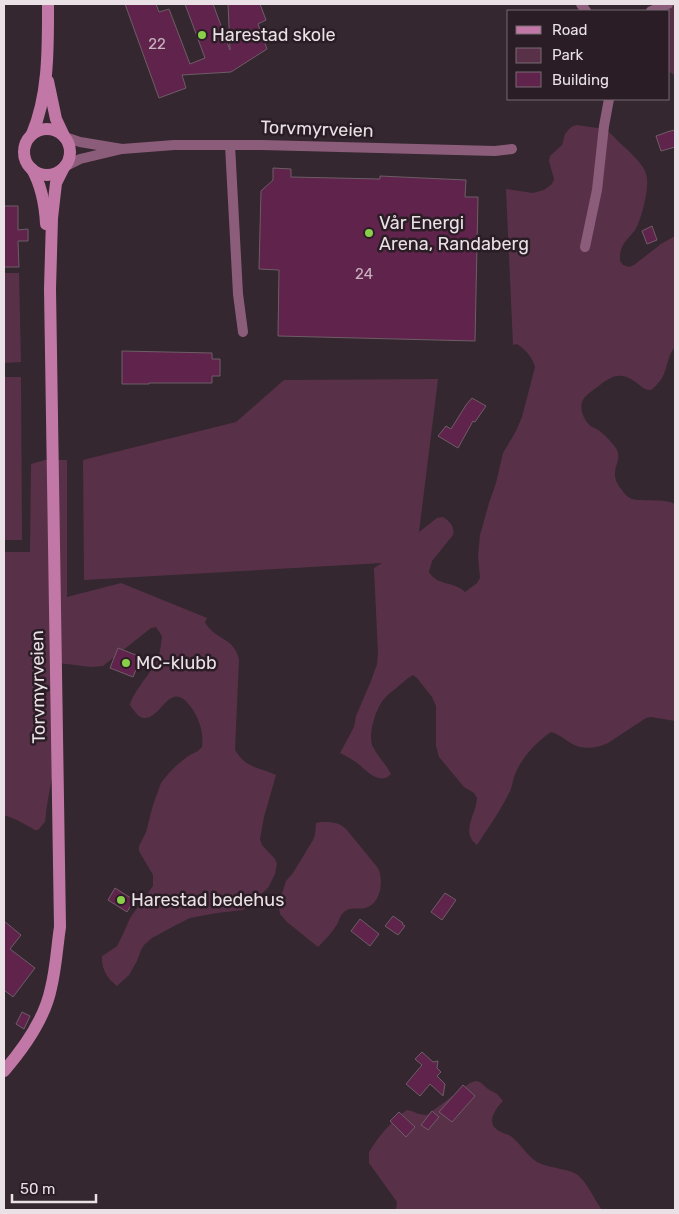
<svg xmlns="http://www.w3.org/2000/svg" width="679" height="1214" font-family="Rubik,sans-serif">
	<style>
		.green { fill: #583149 }
		.building { fill: #60244c; stroke: #6d5d66 }
		.lines { fill: none; stroke-linecap: round; stroke-linejoin: round }
		.street { stroke: #8c5d7a; stroke-width: 10 }
		.secondary { stroke: #c278a6; stroke-width: 12 }
		.poi-dot { fill: #89cf49; stroke: #2a1d25; stroke-width: 2 }
		.labels { text-anchor: middle; stroke-width: 5; stroke-linejoin: round; paint-order: stroke }
		.number-label { font-size: 15px; fill: #c8b2c0 }
		.poi-label { font-size: 18px; fill: #eae1e6; stroke: #2a1d25; text-anchor: start }
		.street-label { font-size: 18px; fill: #eae1e6; stroke: #2a1d25 }
	</style>
	<rect width="100%" height="100%" fill="#34272f"/>
	<g class="green">
		<path d="M663,4H675V77L673,74L668,71V11H648Z"/>
		<path d="M578,125C587,127 597,127 605,130C612,133 616,140 622,145C630,152 640,161 645,171C651,183 643,212 638,224C632,239 619,240 620,261L623,265L629,267L634,265L661,244L675,236V347C667,356 668,367 662,378C659,382 655,387 651,390C645,390 642,387 638,384C623,372 614,374 600,385C595,389 586,394 583,400C578,409 585,422 592,427C596,429 599,430 602,433C606,436 615,446 617,450C623,464 606,471 622,490C624,493 627,497 630,498C633,500 638,500 641,500C653,501 665,499 675,504V721L651,717L646,718L608,743C596,749 580,750 569,742C563,738 558,734 551,732C535,743 521,758 514,777C512,783 512,789 508,795C499,813 488,828 477,845C460,831 476,816 477,798L474,793L464,787L439,757L436,746V706L432,697L417,678L413,675L408,678C401,685 391,691 384,699C376,708 367,736 373,747C378,757 386,764 391,774C380,786 367,771 357,763C352,759 346,756 340,753L354,727L356,716L371,681L377,664L378,653L374,570V568L382,563L84,580L83,460L236,422L284,380L438,379L419,532L437,518L443,517C450,522 455,526 453,535L432,561L429,572C437,586 454,581 465,592L477,583L480,578L478,557L480,535L489,503L496,483L503,453L516,431L522,417L535,367C533,358 525,349 517,344L513,345L506,189L533,193L544,190L552,184L554,179L549,161L550,156L562,145L565,134L569,129L573,126Z"/>
		<path d="M4,273H19L21,362L4,363Z"/>
		<path d="M4,377H21L22,540H4Z"/>
		<path d="M45,460H67V597L121,583L207,618L205,622C214,640 235,637 239,660L235,750C248,770 257,766 276,775L264,817L260,839L262,845L275,859L277,864L275,874L268,888L243,910L217,913L190,918L176,925L152,938L144,945L141,950L137,961L129,975L117,986C107,979 101,968 102,956L104,955L117,946L124,932L130,918L153,886V875L139,851V846L146,832L153,805L161,783L168,774L176,766L188,756L198,751L202,747C204,733 200,722 193,710C170,675 163,719 144,718C138,718 133,709 130,705C133,692 149,675 156,663C160,655 161,645 162,636L156,627L151,628L103,666L91,667L58,663L52,777L47,805L45,822L38,830H35L17,820L4,815V694L5,687L4,684V552H30L31,464Z"/>
		<path d="M321,822C331,822 339,822 346,829L378,868C384,881 381,904 365,908C357,910 350,906 343,913C339,917 339,922 336,926C331,934 324,941 318,947L287,922L280,914L279,908L281,897L286,881L293,873L313,840L315,835L316,823Z"/>
		<path d="M475,1081L480,1082L488,1089L497,1094L503,1101C497,1107 487,1120 495,1128C499,1132 504,1133 509,1135C519,1141 525,1154 537,1162C548,1168 570,1169 578,1175C588,1184 594,1199 602,1210H396L397,1202L369,1163V1152C379,1136 392,1120 407,1110C415,1111 417,1115 427,1115L470,1083Z"/>
	</g>
	<g class="building">
		<path d="M125,4H156L159,12L169,9L190,64L205,58L185,4H213L230,50L228,4H260L266,20L258,24L267,49L231,72L182,75L186,88L159,98Z"/>
		<path d="M675,130V147L661,151L656,136L670,131H671Z"/>
		<path d="M273,168L291,169V177L380,179V176L466,180L465,197H478L475,341L278,336L279,270L259,269L261,191L273,180Z"/>
		<path d="M4,206H18V230L28,229V241H18L19,267H4Z"/>
		<path d="M652,226L657,240L647,244L642,231Z"/>
		<path d="M122,351L212,353V359H220V376H212V383H149V384H122Z"/>
		<path d="M472,398L486,406L475,422L473,421L458,448L438,436L446,426L451,429L466,405Z"/>
		<path d="M118,648L141,657L133,677L110,668Z"/>
		<path d="M115,888L134,900L127,912L108,900Z"/>
		<path d="M445,893L456,900L442,920L431,912Z"/>
		<path d="M393,916L403,923L402,924L405,926L398,935L385,926Z"/>
		<path d="M360,919L379,934L370,946L351,931Z"/>
		<path d="M4,921L21,935L10,949L35,968L13,997L4,990Z"/>
		<path d="M22,1012L30,1016L24,1029L16,1024Z"/>
		<path d="M422,1052L433,1062L438,1061L437,1068L441,1072L437,1076L445,1084L443,1096L430,1084L420,1096L406,1084L422,1065L415,1059Z"/>
		<path d="M463,1085L475,1096L452,1122L439,1112Z"/>
		<path d="M432,1111L439,1117L428,1130L421,1125Z"/>
		<path d="M399,1112L415,1127L406,1137L390,1121Z"/>
	</g>
	<g class="lines">
		<g class="street">
			<path d="M581,4L586,11"/>
			<path d="M651,11L668,4"/>
			<path d="M65,137L80,142L122,149L80,159L66,166"/>
			<path d="M230,145L238,294L243,332"/>
			<path d="M122,149L174,145H262L495,151L512,149"/>
			<path d="M585,247L597,190L604,126L609,99"/>
		</g>
		<g class="secondary">
			<path d="M48,81L56,119L64,136"/>
			<circle cx="47" cy="152" r="23"/>
			<path d="M32,134C49,94 48,47 48,4"/>
			<path d="M32,169C41,185 45,205 46,224"/>
			<path d="M4,1071C23,1049 45,1018 51,988C56,968 57,947 60,927L50,289L52,218L56,183L63,169"/>
		</g>
	</g>
	<g class="poi-dot">
		<circle cx="202" cy="35" r="5"/>
		<circle cx="369" cy="233" r="5"/>
		<circle cx="126" cy="663" r="5"/>
		<circle cx="121" cy="900" r="5"/>
	</g>
	<g class="labels">
		<g class="number-label">
			<text x="157" y="49">22</text>
			<text x="364" y="279">24</text>
		</g>
		<g class="poi-label">
			<text x="212" y="41">Harestad skole</text>
			<text x="379" y="229">Vår Energi<tspan x="379" dy="21">Arena, Randaberg</tspan></text>
			<text x="136" y="669">MC-klubb</text>
			<text x="131" y="906">Harestad bedehus</text>
		</g>
		<g class="street-label">
			<text transform="translate(317 129) rotate(2)" y="6">Torvmyrveien</text>
			<text transform="translate(38 687) rotate(-91)" y="6">Torvmyrveien</text>
		</g>
	</g>
	<rect width="679" height="1214" fill="none" stroke="#eae1e6" stroke-width="10"/>
	<rect x="507" y="10" width="162" height="90" fill="#2a1d25" stroke="#776b72"/>
	<rect x="516" y="26" width="25" height="8" fill="#c278a6" stroke="#776b72"/>
	<text x="552" y="35" font-size="15" fill="#eae1e6">Road</text>
	<rect x="516" y="48" width="25" height="15" fill="#583149" stroke="#776b72"/>
	<text x="552" y="60" font-size="15" fill="#eae1e6">Park</text>
	<rect x="516" y="72" width="25" height="15" fill="#60244c" stroke="#776b72"/>
	<text x="552" y="85" font-size="15" fill="#eae1e6">Building</text>
	<path d="M12 1194v8h84v-8" fill="none" stroke="#eae1e6" stroke-width="2.5"/>
	<text x="20" y="1194" font-size="15" fill="#eae1e6" stroke="#2a1d25" stroke-width="4" paint-order="stroke">50 m</text>
</svg>
